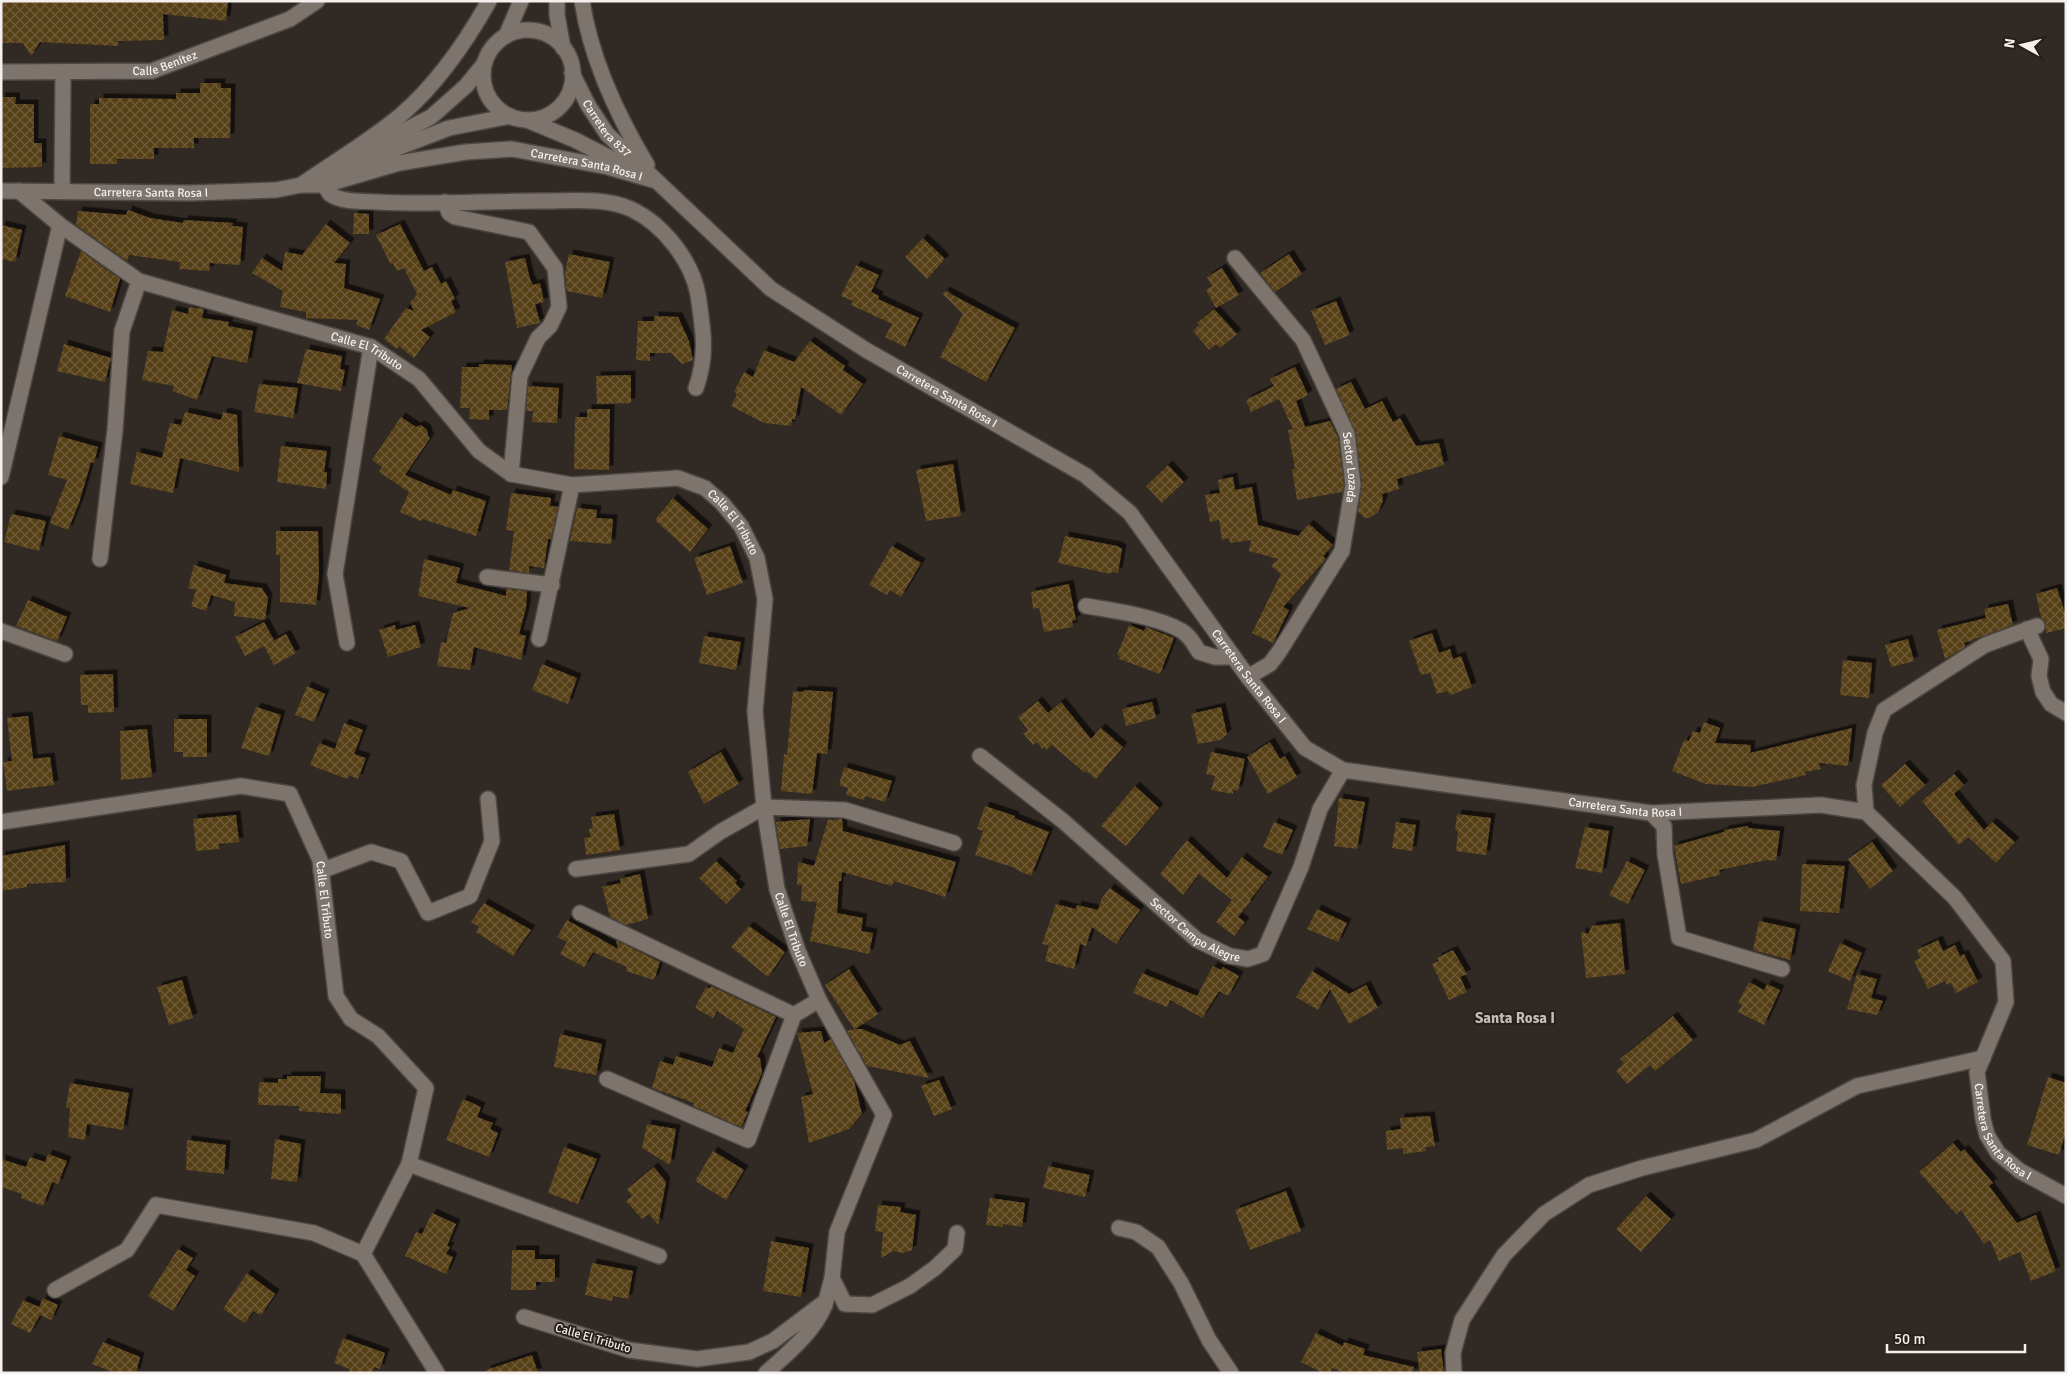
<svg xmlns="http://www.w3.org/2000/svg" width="2067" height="1374" font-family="Signika,sans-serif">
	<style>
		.building { fill: url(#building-cross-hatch); filter: url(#shadow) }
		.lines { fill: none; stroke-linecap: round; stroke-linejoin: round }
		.street-casing { stroke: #4d4743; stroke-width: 18 }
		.secondary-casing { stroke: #4d4743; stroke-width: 18 }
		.street { stroke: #7d746e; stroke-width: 15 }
		.secondary { stroke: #7d746e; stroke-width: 15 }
		.labels { text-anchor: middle; stroke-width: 4; stroke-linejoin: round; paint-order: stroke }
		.street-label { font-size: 12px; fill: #f5f0ed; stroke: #271f1b }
		.quarter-label { font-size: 15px; font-weight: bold; fill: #c6bcb6; stroke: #271f1b }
	</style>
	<defs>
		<pattern id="building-cross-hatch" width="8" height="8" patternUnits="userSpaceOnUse" patternTransform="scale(1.25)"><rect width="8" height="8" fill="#574017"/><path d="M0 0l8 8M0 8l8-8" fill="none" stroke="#705c39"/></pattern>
		<filter id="shadow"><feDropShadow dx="4.5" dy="-4.5" stdDeviation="0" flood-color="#0009"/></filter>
	</defs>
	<rect width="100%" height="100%" fill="#312924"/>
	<g class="building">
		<path d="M1,1H228L226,21L163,14L164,40L118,41V46L40,42L31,56L23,43H1Z"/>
		<path d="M200,83H221V88H231L230,138H194V148H154V159H117V164H90V104H99V98L176,99V93H200Z"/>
		<path d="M1,97H16L15,104H34V143H42V167L1,168Z"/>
		<path d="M128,210L150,218L183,223L184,220L233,223L232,226L243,227L240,265L210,263L209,271L179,269L180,262L129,255L127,261L76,225L78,211L126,215Z"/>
		<path d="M354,213L369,214V234H353Z"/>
		<path d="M326,224L350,243L334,263L346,264L344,288L380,299L369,330L356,325L358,320L306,318V312L280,307L283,291L252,273L262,258L282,271L285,252L302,255Z"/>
		<path d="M400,224L424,271L432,267L441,284L446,281L455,299L451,301L456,312L421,330L430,337L414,358L399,346L397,349L384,339L406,308L414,311L410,303L417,294L404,268L397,271L392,262L391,265L376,235Z"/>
		<path d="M1,225L22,230L15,262L1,259Z"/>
		<path d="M923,238L945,259L927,279L905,257Z"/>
		<path d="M81,251L120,279L110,312L65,296Z"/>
		<path d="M569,254L610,262L602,298L567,291L565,272Z"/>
		<path d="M1289,254L1302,274L1275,292L1260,273Z"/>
		<path d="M525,258L530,279L533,285L540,283L544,302L535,304L540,323L517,328L505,262Z"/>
		<path d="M856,265L879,275L871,292L879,296L878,299L919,318L905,347L885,337L892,324L851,305L853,301L841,296Z"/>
		<path d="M1222,268L1239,295L1216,308L1206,290L1212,286L1207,277Z"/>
		<path d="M945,291L1015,328L986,382L940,357L963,314L943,294Z"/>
		<path d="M1336,301L1350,335L1325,345L1311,311Z"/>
		<path d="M189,307L204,309L202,318L229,322L228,326L253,331L247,363L212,356L197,400L172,391L174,386L142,380L148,351L163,352L172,310L188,314Z"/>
		<path d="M1214,309L1237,334L1220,348L1216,344L1209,350L1193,331L1199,325L1197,323Z"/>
		<path d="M654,316L678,317L689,341L693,360L682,364L671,353H650V361L636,360L638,321H654Z"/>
		<path d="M810,341L845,366L843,370L863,384L841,415L801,387L795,420L792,419L791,426L764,423L731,406L737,394L734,392L744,372L753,377L764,350L794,362Z"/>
		<path d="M64,344L111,358L105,382L57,371Z"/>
		<path d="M306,349L342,356L340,369L345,370L341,391L297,383Z"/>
		<path d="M479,364L512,365L507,410H489V420L469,419L470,408H460L462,367H479Z"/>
		<path d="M1295,367L1308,395L1296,401L1305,427L1330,421L1338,437L1344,485L1342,492L1297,500L1292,469H1295L1288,430L1293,429L1279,399L1251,412L1246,400L1274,386L1270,379Z"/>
		<path d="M631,375V403L597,404L596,376Z"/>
		<path d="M1351,382L1365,409L1382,401L1393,422L1400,418L1416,446L1439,443L1444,465L1397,479L1399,489L1382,494L1383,501L1378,512L1370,518H1365L1358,512L1362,484L1356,433L1336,389Z"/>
		<path d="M259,384L298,388L293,418L254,412Z"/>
		<path d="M528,386L559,388L557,423L532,422L533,411H526Z"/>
		<path d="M587,409H610L609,470L574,469L575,417H587Z"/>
		<path d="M185,412L221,420L223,412L237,415L239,472L180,458L173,493L130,484L137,452L162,458L170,423L181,425Z"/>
		<path d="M401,417L416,427L421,425L427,430L428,436L430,438L405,475L451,495L453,490L486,501L476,536L422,519L421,521L400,512L409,492L379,472L382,467L372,460Z"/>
		<path d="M59,436L98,447L94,463L91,462L79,503L68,530L50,523L67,480L48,475Z"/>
		<path d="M281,446L327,451L324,472H327L326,489L277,482Z"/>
		<path d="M953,464L961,516L926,521L916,470Z"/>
		<path d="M1168,465L1184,482L1162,503L1146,486Z"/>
		<path d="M1233,477L1235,490L1252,487L1258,525L1298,536L1309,524L1333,545L1323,556L1326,559L1283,607L1289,610L1273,643L1252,633L1281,574L1271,566L1278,559L1249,551L1251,540L1230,543L1229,538L1222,540L1219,520L1210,522L1205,495L1220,493L1218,480Z"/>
		<path d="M511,493L551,498L550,506L558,507L551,539H548L544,568L529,566V573L509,570L514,531L506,530Z"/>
		<path d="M673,498L708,529L690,552L655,520Z"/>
		<path d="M577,508L597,510L596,518L613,519L611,544L570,541Z"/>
		<path d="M11,514L46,521L39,551L4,542Z"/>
		<path d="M276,531H318L319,575L316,605L280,602V555H276Z"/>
		<path d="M1065,536L1117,546L1122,549L1118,573L1112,572L1111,574L1058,563Z"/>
		<path d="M730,546L743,583L707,595L694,558Z"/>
		<path d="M892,546L921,563L901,597L890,590L887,595L869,585Z"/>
		<path d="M424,559L460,568L456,583L506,596V589L527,591L526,608L519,634L526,636L521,660L474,647L470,670L437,666L441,642L446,643L453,613L470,608L418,596Z"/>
		<path d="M194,565L226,575L224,583L262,588L268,598L265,620L234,616L235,602L211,595L206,611L191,606L196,590L188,588Z"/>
		<path d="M1069,584L1076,620L1072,621L1073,627L1044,632L1039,608L1033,609L1031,592Z"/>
		<path d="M2057,588L2066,616V628L2046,633V623L2041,618L2036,594Z"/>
		<path d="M28,600L67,617L57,641L16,626Z"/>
		<path d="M2008,604L2013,625L1964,643L1965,647L1945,659L1937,630L1986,618L1984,609Z"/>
		<path d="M264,622L274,640L266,645L286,634L296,653L274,665L264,646L245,656L235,637Z"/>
		<path d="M395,625L396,630L415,625L421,647L388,657L379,630Z"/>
		<path d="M1129,625L1144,631L1146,627L1174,638L1160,674L1119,659L1120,656L1117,655Z"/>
		<path d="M1432,633L1439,653L1450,649L1453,659L1461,656L1472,687L1450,695L1448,691L1437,694L1430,673L1421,675L1409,641Z"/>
		<path d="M704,636L741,642L736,670L699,663Z"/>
		<path d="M1908,639L1914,661L1891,667L1885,645Z"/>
		<path d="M1843,660L1872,663L1869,698L1840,695Z"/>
		<path d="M542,664L577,678L568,704L532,690Z"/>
		<path d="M113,674L114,712L88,713V705H81L80,675Z"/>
		<path d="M307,686L325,694L314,722L295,715Z"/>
		<path d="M804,690L833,692L827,754L817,753L812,794L781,791L784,754L787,755L793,691L803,692Z"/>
		<path d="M1038,701L1048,713L1061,702L1091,739L1101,728L1123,747L1096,779L1086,771L1085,773L1052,745L1046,750L1044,747L1042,749L1037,742L1033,745L1023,733L1028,730L1018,717Z"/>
		<path d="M1152,702L1156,718L1126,726L1122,709Z"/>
		<path d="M256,707L281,715L269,756L241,748Z"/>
		<path d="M1221,707L1227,734L1220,740L1198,744L1191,714Z"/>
		<path d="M28,716L33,759L50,757L54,785L7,791L3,762L12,761L7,718Z"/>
		<path d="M174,719H207V757H183V752H174Z"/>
		<path d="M1704,722L1720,728L1715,743L1751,745L1750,753L1852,728L1848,766L1819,763L1821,769L1805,772L1806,775L1752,787L1706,784L1672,771L1684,740L1689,741L1693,731L1700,733Z"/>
		<path d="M344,723L363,730L354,754L366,758L358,779L349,775L347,779L310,765L319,743L335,749Z"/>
		<path d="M147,729L152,777L121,780L120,731Z"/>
		<path d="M1270,742L1280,759L1285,756L1297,777L1268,794L1247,757Z"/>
		<path d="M721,752L739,784L704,804L688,772Z"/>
		<path d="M1211,752L1245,759L1238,791L1233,790V794L1211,790L1215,776L1206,774Z"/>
		<path d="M1905,764L1925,785L1900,807L1881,785Z"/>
		<path d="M844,767L892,781L885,802L865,796L864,800L846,795L848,788L839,785Z"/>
		<path d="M1954,774L1964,785L1954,794L1984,830L1992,822L2015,842L1996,863L1968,837L1959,845L1922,801Z"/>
		<path d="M1135,786L1159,808L1126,846L1101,826Z"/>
		<path d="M1339,798L1365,802L1357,849L1334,846Z"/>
		<path d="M985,806L1015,816L1014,818L1049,832L1031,876L1015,869V868L975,855L983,831L977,829Z"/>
		<path d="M614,814L620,850L586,855L584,838L590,837L589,829L593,828L591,817Z"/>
		<path d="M1457,814L1491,818L1486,855L1456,851L1458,831L1455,830Z"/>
		<path d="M236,815L239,842L219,844V849L196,851L193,819Z"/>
		<path d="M810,819L807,846L780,849L776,822Z"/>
		<path d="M842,819L843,831L956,862L945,897L894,881L892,886L842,872L841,881H839L837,913L863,918L861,931L873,933L869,954L810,941L817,902L801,901L802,885H797L798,862L814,866L828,820Z"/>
		<path d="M1274,822L1293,830L1282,855L1263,847Z"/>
		<path d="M1396,822L1416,825L1412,851L1392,848Z"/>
		<path d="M1748,826V828L1780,831L1776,861L1767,860L1719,870L1720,875L1681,884L1674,846L1724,832V830Z"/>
		<path d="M1585,827L1609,831L1602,873L1575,868Z"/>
		<path d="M1187,840L1227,878L1242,857L1268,877L1250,900L1251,901L1238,917L1245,922L1234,936L1216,922L1232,900L1199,874L1183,895L1160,874Z"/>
		<path d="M1872,842L1893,871L1870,889L1848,859Z"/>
		<path d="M65,845L66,882L27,884V887L1,891V856Z"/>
		<path d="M716,861L737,881L735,883L741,889L726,904L699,878Z"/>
		<path d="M1627,861L1645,870L1628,904L1609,895Z"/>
		<path d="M1802,864L1845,866L1839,913L1800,911Z"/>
		<path d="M640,874L648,919L626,925L610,917L602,887L621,883L620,879Z"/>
		<path d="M1110,888L1140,910L1116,944L1092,927L1086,946L1080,944L1074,969L1045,961L1049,945L1042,944L1056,904L1076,909L1077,905L1098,910L1102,898Z"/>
		<path d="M484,903L531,930L513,956L476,932L479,927L471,922Z"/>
		<path d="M1317,909L1347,923L1338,942L1307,929Z"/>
		<path d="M567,920L618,949L616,940L660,962L654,980L626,971L627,967L593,952L584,967L560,954L567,942L557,937Z"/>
		<path d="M1759,921L1796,929L1790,960L1753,950Z"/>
		<path d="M1620,923L1625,974L1586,978L1581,932L1588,934L1592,926Z"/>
		<path d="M749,926L785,952L768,977L731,947Z"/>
		<path d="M1938,940L1943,951L1955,945L1960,956L1964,954L1978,982L1956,993L1951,983L1947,985L1945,981L1928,989L1914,961L1920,958L1917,950Z"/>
		<path d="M1840,943L1862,953L1850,981L1828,971Z"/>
		<path d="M1453,950L1467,974L1460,977L1467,992L1449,1000L1432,964L1439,961L1437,958Z"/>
		<path d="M1213,966L1221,970L1223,967L1239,976L1228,996L1219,991L1202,1018L1170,1000L1167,1007L1133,993L1142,973L1197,996Z"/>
		<path d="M849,969L878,1014L855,1029H862L900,1045L910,1041L929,1078L867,1066L847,1031L854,1029L825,985Z"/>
		<path d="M1312,971L1349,994L1366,985L1378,1008L1349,1024L1330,989L1318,1010L1296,997Z"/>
		<path d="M1857,974L1877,979L1871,998L1883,1001L1877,1015L1847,1009Z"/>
		<path d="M182,980L193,1018L169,1025L157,987Z"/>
		<path d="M1749,982L1764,990L1767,984L1780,990L1764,1025L1738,1012L1742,1005L1738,1003Z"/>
		<path d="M711,986L776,1017L757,1057L760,1058L762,1073L745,1111L748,1112L741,1127L693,1106L694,1103L652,1088L660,1061L673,1065L676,1056L712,1067L719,1048L733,1053L744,1029L717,1011L713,1018L695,1008L706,987L709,989Z"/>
		<path d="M1673,1016L1693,1040L1655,1071L1650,1065L1627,1084L1616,1071L1624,1063L1620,1059Z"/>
		<path d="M821,1031L824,1043L831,1039L854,1081L862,1114L849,1129L809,1143L801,1097L813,1094L797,1033Z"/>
		<path d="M560,1034L602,1044L596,1075L554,1067Z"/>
		<path d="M287,1076H321L320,1093L341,1094V1114L299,1111V1106L258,1105L259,1082L278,1083V1079H287Z"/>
		<path d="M2048,1077L2066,1083V1132L2059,1155L2027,1145Z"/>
		<path d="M939,1080L952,1109L934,1116L921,1086Z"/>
		<path d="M70,1083L129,1093L123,1130L87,1124L85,1140L68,1137L70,1108L66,1107Z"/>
		<path d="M463,1099L481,1107L477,1117L493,1123L490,1129L498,1133L489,1157L446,1140Z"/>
		<path d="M1430,1116L1435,1146L1426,1147V1151L1403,1154V1148L1387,1150L1386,1131L1401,1129L1400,1118Z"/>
		<path d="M647,1124L676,1129L670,1165L642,1148Z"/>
		<path d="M275,1139L301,1144L297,1182L271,1179Z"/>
		<path d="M187,1140L226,1145L224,1174L186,1170Z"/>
		<path d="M1953,1143L1961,1152L1964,1149L1993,1183L1989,1186L2017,1223L2036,1215L2056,1271L2031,1281L2020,1252L1999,1261L1990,1240L1984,1244L1961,1210L1956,1214L1919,1172Z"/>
		<path d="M564,1147L597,1159L578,1204L548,1193Z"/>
		<path d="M713,1151L744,1170L726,1200L695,1181Z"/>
		<path d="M48,1154L67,1161L58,1184L52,1182L43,1206L21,1198L22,1194L1,1187V1159L26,1167L30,1157L45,1162Z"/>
		<path d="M1048,1166L1090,1175L1085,1197L1043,1188Z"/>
		<path d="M654,1167L666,1182L658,1225L649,1214L642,1219L626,1201L632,1196L627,1189Z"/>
		<path d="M1286,1191L1301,1231L1250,1250L1235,1210Z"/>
		<path d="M1646,1196L1671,1219L1641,1252L1616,1229Z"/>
		<path d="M990,1198L1025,1203L1022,1227L1003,1224V1227L986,1225Z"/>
		<path d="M878,1205L901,1207L900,1212L916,1215L912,1250L903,1253L893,1251L881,1258L883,1232L875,1231Z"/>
		<path d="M432,1213L456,1224L447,1246L450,1247L446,1254L453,1257L446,1274L405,1256L416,1232L422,1234Z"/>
		<path d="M771,1241L809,1248L801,1297L763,1291Z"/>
		<path d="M178,1249L193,1258L186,1270L195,1276L173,1311L148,1296Z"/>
		<path d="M512,1250H535V1259H555V1282H536V1290H511Z"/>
		<path d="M592,1263L633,1271L628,1299L613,1296L612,1301L585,1295Z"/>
		<path d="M247,1273L275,1294L261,1315L253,1311L245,1323L223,1309Z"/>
		<path d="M43,1298L58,1305L51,1320L40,1315L30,1333L11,1324L23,1300L39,1307Z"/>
		<path d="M1316,1333L1343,1346L1344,1342L1365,1349L1363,1355L1414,1367L1413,1373H1345L1332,1368L1330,1373H1323L1301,1362Z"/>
		<path d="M343,1338L385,1353L380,1369L374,1367L372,1373H349L350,1369L334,1363Z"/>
		<path d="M103,1342L140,1357L136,1373H115L92,1364Z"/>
		<path d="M1441,1349L1444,1373H1420L1417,1352Z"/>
		<path d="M532,1355L538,1373H487L486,1370Z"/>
	</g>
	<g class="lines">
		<g class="street-casing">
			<g id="street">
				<path id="s1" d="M1,72L152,71L290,19L317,1"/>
				<path d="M324,185C326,187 328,192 330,194C342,203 365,201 378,202C432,205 487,201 541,201C570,201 604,197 631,209C663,224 692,261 698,295C703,330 708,354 696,388"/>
				<path id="s2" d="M19,191L60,225L139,281L371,347L419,379L479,451L511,474L572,485L678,478L705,488L722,503L741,526L757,558L765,599L755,711L764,807L777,889L798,951L819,1000L884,1115L837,1232L832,1278L826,1301L773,1341L749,1352L697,1359L629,1350L524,1317"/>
				<path d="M62,191L63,72"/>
				<path d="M445,202L449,213L455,217L529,232L555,268L559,307L550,326L538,338L520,376L511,474"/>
				<path id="s3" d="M1235,258L1303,340L1347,434L1353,485L1342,551L1279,652L1270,664L1248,677"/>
				<path d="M1,477L60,225"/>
				<path d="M100,559L115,430L122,331L139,281"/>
				<path d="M487,577L552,585"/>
				<path d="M1086,606C1115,611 1155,616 1182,631C1190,636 1194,644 1199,652L1215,657H1233"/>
				<path d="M2027,629L2041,659L2039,676L2043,692L2051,704L2066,713"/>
				<path d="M1,631L65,654"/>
				<path d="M539,639L572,485"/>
				<path d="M347,643L335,574L371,347"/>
				<path id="s4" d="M980,756L1063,821L1197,940L1230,956L1248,959L1263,954L1301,867L1320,809L1343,770"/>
				<path d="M1866,812L1864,785L1875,733L1884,710L1985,645L2037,626"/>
				<path d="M1651,813L1664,826L1665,854L1679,938L1782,969"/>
				<path id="s5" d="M1,822L241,786L290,794L320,860L336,996L351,1019L378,1036L426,1088L409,1164L363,1254L437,1373"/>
				<path d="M576,869L689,854L720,832L764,807L845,810L954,843"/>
				<path d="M321,871L371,852L401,861L428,913L470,896L492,841L488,799"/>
				<path d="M580,913L794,1015"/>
				<path d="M607,1079L748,1140L794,1015L819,1000"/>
				<path d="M409,1164L659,1256"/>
				<path d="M1119,1228L1136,1232L1158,1247L1181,1283L1209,1340L1231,1373"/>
				<path d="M832,1278L845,1304L872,1305L910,1286L935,1268L955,1249L957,1233"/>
				<path d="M55,1290L127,1250L156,1205L314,1233L363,1254"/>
				<path d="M766,1373C788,1353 813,1333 825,1305"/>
				<path d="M1454,1373L1453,1353L1462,1320L1504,1255L1544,1214L1589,1185L1642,1168L1756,1140L1857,1086L1983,1058"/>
			</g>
		</g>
		<g class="secondary-casing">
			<g id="secondary">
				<path d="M557,1V15L563,48"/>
				<path d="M582,1C591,60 617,115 647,165"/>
				<circle cx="528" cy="75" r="45"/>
				<path d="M506,36L521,1"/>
				<path id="s6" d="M572,73L588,105L607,134L771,289L866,350L1085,475L1130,513L1248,677L1305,748L1343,770L1651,813L1821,805L1866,812L1955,898L2003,961L2006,1002L1977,1072L1983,1119L1987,1135L1998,1153L2020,1171L2066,1196"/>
				<path d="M527,120L575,140L626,166"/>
				<path d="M357,155L431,117L466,86L484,64"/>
				<path d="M332,173L449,128L510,116"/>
				<path d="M301,185C334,162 370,141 401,115C437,84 466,42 489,1"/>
				<path id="s7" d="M1,191L191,193L276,190L301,185H324L399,163L466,152L512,149L608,167L653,180"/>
			</g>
		</g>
		<use href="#street" class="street"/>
		<use href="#secondary" class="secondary"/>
	</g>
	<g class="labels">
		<g class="street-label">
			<text dy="4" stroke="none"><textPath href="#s1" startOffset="165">Calle Benítez</textPath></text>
			<text dy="4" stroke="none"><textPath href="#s6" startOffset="66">Carretera 837</textPath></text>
			<text dy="4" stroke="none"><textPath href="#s7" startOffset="592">Carretera Santa Rosa I</textPath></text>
			<text dy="4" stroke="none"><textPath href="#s7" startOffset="150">Carretera Santa Rosa I</textPath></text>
			<text dy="4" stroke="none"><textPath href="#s2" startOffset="389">Calle El Tributo</textPath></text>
			<text dy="4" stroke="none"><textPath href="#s6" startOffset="502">Carretera Santa Rosa I</textPath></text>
			<text dy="4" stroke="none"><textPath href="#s3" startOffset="244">Sector Lozada</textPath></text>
			<text dy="4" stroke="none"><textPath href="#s2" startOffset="824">Calle El Tributo</textPath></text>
			<text dy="4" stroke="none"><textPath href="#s6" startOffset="922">Carretera Santa Rosa I</textPath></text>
			<text dy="4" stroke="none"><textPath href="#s6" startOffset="1342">Carretera Santa Rosa I</textPath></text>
			<text dy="4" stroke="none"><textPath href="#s5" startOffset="405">Calle El Tributo</textPath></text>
			<text dy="4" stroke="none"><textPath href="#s4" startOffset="278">Sector Campo Alegre</textPath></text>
			<text dy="4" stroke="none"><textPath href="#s2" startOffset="1244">Calle El Tributo</textPath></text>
			<text dy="4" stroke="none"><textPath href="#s6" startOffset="1972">Carretera Santa Rosa I</textPath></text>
			<text transform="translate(593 1338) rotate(16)" y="4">Calle El Tributo</text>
		</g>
		<g class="quarter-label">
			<text x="1515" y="1023">Santa Rosa I</text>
		</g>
	</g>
	<rect width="2067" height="1374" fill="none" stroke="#f5f0ed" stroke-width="5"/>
	<g transform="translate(2022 45) rotate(278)" stroke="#271f1b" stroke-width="4" paint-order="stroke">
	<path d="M0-4L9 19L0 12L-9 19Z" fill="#f5f0ed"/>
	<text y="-8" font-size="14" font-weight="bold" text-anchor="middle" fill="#f5f0ed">N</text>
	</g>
	<path d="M1887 1344v8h138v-8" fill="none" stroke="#f5f0ed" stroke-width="2.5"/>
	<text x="1894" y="1344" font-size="15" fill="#f5f0ed" stroke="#271f1b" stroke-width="4" paint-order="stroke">50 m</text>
</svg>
